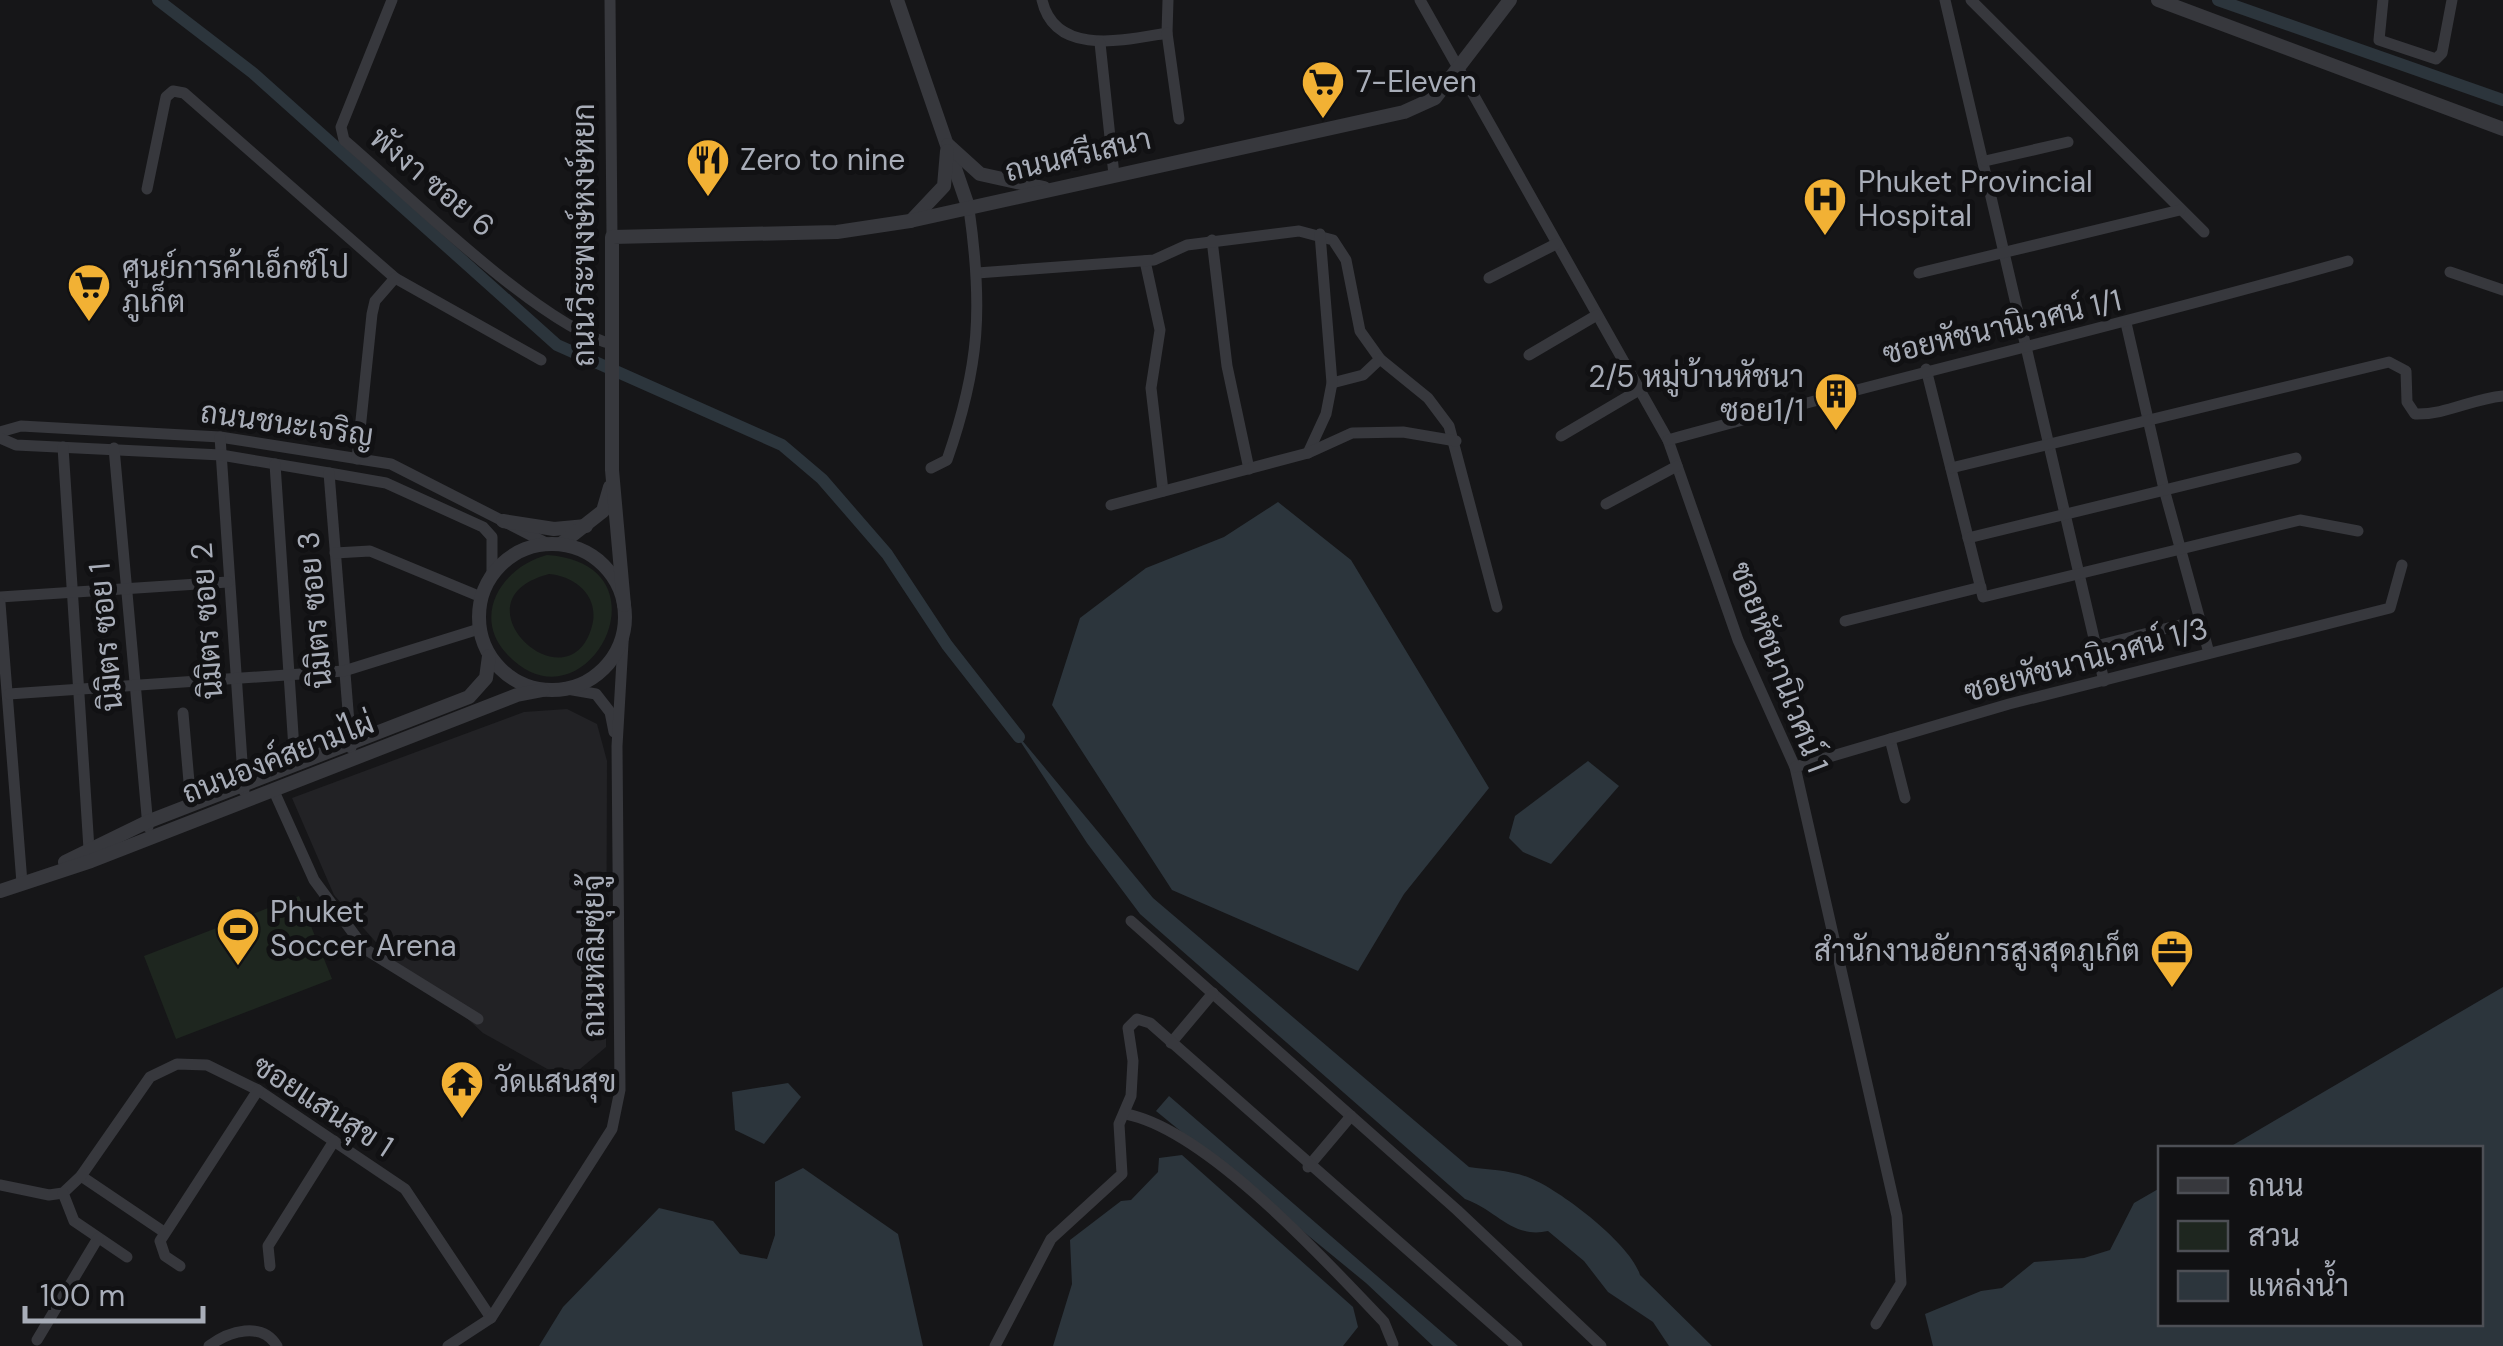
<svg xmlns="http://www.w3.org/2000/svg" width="2503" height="1346" font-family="'DM Sans',Sarabun,sans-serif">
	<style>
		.built { fill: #222225 }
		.green { fill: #1e261f; fill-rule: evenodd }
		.water { fill: #2c353c }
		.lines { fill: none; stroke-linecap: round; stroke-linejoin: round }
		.canal { stroke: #2c353c; stroke-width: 12 }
		.minor { stroke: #37383d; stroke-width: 11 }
		.tertiary { stroke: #37383d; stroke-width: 14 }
		.labels { text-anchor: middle; stroke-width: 10; stroke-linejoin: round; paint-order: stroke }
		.poi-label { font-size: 30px; fill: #a8adb8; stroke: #111113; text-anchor: start }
		.street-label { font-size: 30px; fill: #a8adb8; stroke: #111113 }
	</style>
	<rect width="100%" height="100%" fill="#161618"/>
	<path class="built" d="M567,709L597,724L607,761L606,1047L567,1080L483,1033L433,987L390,958L334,895L292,798L524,712Z"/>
	<g class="green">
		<path d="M547,555C677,564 584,739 506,653C471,614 504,566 547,555ZM549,574C575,576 600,596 592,626C569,711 449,600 549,574Z"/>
		<path d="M299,896L332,979L176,1039L144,956Z"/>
	</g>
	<g class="water">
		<path d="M1278,502L1351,560L1489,788L1404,894L1358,971L1172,890L1052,705L1080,618L1146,568L1224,537Z"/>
		<path d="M1011,727L1153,898L1469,1167C1489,1170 1511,1170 1530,1178C1560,1190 1631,1244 1640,1275L1712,1346H1669L1653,1322L1608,1292L1584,1261L1548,1231C1512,1239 1497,1210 1465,1199L1140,914L1087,843Z"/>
		<path d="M1588,761L1619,786L1551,864L1523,852L1509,838L1515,816Z"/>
		<path d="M2503,987V1346H1933L1925,1314L1981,1291L2002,1288L2034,1262L2084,1258L2110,1250L2134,1203L2160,1188V1324H2480V1148H2228Z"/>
		<path d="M788,1083L801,1097L764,1144L735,1130L732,1092Z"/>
		<path d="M1169,1096L1458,1346H1433L1366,1283L1156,1111Z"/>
		<path d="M1182,1155L1353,1307L1358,1327L1343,1346H1053L1072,1284L1070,1240L1121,1201L1131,1200L1158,1172L1159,1158Z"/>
		<path d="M803,1168L898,1234L923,1346H539L563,1307L659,1208L713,1221L740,1254L767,1259L775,1235V1182Z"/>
	</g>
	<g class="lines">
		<g class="canal">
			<path d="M158,0L253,73L557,345L782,445L822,479L887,554L947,645L1019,737"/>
			<path d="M2218,0L2503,100"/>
		</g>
		<g class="minor">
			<path d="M392,0L341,127L344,140C405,192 541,327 612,344"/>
			<path d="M610,0L612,237"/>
			<path d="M1042,0C1055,57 1125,40 1167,33L1168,0"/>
			<path d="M1420,0L1668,440L1738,640L1795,767L1897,1216L1901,1283L1876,1324"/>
			<path d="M1945,0L2104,681"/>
			<path d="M1971,0L2204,232"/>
			<path d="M2383,0L2379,40L2436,59L2442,53L2452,0"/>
			<path d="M1167,33L1179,119"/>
			<path d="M1100,43L1114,175"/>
			<path d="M1985,161L2068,142"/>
			<path d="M147,189L166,97L173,91L184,93L395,278L541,360"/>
			<path d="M1212,240L1227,366L1249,469"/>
			<path d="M1145,261L1160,330L1151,388L1163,491"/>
			<path d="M2450,272L2503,290"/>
			<path d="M977,273L1154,260L1187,245L1299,231L1333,240L1346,260L1360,331L1380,359L1428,398L1449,426L1497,607"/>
			<path d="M1919,273L2180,210"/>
			<path d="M1489,278L1556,244"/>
			<path d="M2126,323L2164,489L2209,653"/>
			<path d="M1529,355L1597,315"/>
			<path d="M1926,369L1983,597L2300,520L2358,531"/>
			<path d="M1332,383L1363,375L1380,359"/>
			<path d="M0,432L21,426L220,437L391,464L548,544"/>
			<path d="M1561,436L1639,390"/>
			<path d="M220,437L244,791"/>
			<path d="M0,438L16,445L221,455L329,473L386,483L483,527L492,537V574"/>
			<path d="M1668,440C1894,378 2122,325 2348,261"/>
			<path d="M63,447L89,849"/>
			<path d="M114,448L148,827"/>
			<path d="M1308,453L1326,414L1332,383L1320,234"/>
			<path d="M357,459L372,314L375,301L395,278"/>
			<path d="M275,464L295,764"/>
			<path d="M931,468L947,460C980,366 983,307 969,209"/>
			<path d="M1951,468L2389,362L2406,371L2407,402L2415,414C2446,415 2471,399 2503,396"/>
			<path d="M329,473L351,748"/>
			<path d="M1606,504L1677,466"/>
			<path d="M1111,505L1308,453L1352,433L1403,432L1456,441"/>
			<path d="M1968,538L2296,458"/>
			<path d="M335,553L370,551L481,597"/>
			<path d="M0,597L228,582"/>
			<path d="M0,603L22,883"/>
			<path d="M1845,621L1981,587"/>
			<path d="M2096,646L2200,620"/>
			<path d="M567,689L596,694L610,712L614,732"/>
			<path d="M9,694L344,671L479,629"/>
			<path d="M183,713L191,805"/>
			<path d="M1890,739L1905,798"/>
			<path d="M1795,767L2009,704L2390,608L2402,565"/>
			<path d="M273,789L314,880L365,949L478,1019"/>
			<path d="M1131,921L1457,1210L1601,1346"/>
			<path d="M1171,1043L1213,993"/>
			<path d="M1126,1114C1207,1130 1326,1261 1384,1322L1393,1344"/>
			<path d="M1308,1167L1351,1116"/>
			<path d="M81,1176L164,1232"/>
			<path d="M0,1185L49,1195L63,1193L81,1176L150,1077L177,1064L207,1065L258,1090L405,1189L491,1318"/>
			<path d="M63,1193L74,1221L127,1257"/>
			<path d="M180,1266L165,1256L160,1241L258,1090"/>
			<path d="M270,1266L268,1246L334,1141"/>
			<path d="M37,1340L98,1238"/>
			<path d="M209,1346C229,1331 262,1321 277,1346"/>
			<path d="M448,1346L491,1318L612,1129L620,1090L617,746L624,626"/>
			<path d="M995,1346L1051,1239L1122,1174L1119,1124L1131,1096L1133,1061L1128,1028L1137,1019L1150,1023L1517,1346"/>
		</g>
		<g class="tertiary">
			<path d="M897,0L969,209"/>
			<path d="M2158,0L2503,129"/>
			<path d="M948,145L980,174L1044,188"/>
			<path d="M911,221L944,186L947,151"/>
			<path d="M503,521L554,529L586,526"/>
			<path d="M561,544L603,511L610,487"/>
			<circle cx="552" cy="617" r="73"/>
			<path d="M624,605L612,470V237L837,232L910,221L1404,112L1435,98L1510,0"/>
			<path d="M65,862L147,822L469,697L486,678L489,656"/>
			<path d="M0,891L91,861L517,695L543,690"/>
		</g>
	</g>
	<defs>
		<g id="supermarket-pin" transform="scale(2.25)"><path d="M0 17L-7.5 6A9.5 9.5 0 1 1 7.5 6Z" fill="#f2b134" stroke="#111113"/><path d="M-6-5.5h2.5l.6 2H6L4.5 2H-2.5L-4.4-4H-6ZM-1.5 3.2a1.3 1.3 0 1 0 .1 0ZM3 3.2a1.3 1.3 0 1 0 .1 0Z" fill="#111"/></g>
		<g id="restaurant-pin" transform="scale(2.25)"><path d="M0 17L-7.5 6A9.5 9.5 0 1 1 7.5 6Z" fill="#f2b134" stroke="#111113"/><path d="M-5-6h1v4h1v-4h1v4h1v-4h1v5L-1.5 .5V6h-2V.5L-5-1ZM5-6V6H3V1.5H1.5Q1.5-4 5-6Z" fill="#111"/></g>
		<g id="hospital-pin" transform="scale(2.25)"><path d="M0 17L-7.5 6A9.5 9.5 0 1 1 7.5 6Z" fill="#f2b134" stroke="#111113"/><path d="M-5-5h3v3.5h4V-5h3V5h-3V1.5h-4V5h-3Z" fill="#111"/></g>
		<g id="building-pin" transform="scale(2.25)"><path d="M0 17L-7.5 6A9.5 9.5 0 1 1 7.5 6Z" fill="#f2b134" stroke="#111113"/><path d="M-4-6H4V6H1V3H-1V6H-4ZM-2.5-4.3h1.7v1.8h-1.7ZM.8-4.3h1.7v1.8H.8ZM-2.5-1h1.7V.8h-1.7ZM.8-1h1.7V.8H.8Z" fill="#111"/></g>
		<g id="stadium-pin" transform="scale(2.25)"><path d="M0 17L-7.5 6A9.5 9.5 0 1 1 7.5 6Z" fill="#f2b134" stroke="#111113"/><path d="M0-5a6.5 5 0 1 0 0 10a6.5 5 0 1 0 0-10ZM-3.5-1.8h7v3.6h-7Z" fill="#111"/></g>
		<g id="office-pin" transform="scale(2.25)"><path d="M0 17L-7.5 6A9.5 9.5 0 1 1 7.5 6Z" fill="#f2b134" stroke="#111113"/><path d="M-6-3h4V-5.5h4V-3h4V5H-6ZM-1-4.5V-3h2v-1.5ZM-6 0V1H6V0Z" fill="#111"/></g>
		<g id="temple-pin" transform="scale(2.25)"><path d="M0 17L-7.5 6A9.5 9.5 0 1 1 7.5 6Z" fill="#f2b134" stroke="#111113"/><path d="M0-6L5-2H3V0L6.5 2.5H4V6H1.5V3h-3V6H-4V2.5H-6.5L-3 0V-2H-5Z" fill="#111"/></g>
	</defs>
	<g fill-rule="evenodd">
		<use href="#supermarket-pin" x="1323" y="82"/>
		<use href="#restaurant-pin" x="708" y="160"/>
		<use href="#hospital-pin" x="1825" y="199"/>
		<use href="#supermarket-pin" x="89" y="285"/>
		<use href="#building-pin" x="1836" y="394"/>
		<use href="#stadium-pin" x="238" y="929"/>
		<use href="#office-pin" x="2172" y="951"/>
		<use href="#temple-pin" x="462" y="1082"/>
	</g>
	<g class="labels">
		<g class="poi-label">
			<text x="1356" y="92">7-Eleven</text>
			<text x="740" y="170">Zero to nine</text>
			<text x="1858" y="192">Phuket Provincial<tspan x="1858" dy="34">Hospital</tspan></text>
			<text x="122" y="278">ศูนย์การค้าเอ็กซ์โป<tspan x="122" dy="34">ภูเก็ต</tspan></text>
			<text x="1804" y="387" text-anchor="end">2/5 หมู่บ้านหัชนา<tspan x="1804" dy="34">ซอย1/1</tspan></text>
			<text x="270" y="922">Phuket<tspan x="270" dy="34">Soccer Arena</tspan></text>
			<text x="2140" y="961" text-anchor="end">สำนักงานอัยการสูงสุดภูเก็ต</text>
			<text x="494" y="1092">วัดแสนสุข</text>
		</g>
		<g class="street-label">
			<text transform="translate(1078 155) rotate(-13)" y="10">ถนนศรีเสนา</text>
			<text transform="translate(432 182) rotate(40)" y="10">พังงา ซอย 6</text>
			<text transform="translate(584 235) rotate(-90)" y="10">ถนนวีระพงษ์หงษ์หยก</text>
			<text transform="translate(2002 327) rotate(-13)" y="10">ซอยหัชนานิเวศน์ 1/1</text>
			<text transform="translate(287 424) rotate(8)" y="10">ถนนชนะเจริญ</text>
			<text transform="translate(315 610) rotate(-95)" y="10">นิมิตร ซอย 3</text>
			<text transform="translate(207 621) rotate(-94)" y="10">นิมิตร ซอย 2</text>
			<text transform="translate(106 637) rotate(-95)" y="10">นิมิตร ซอย 1</text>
			<text transform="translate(2086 660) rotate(-15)" y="10">ซอยหัชนานิเวศน์ 1/3</text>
			<text transform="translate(1779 667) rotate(69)" y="10">ซอยหัชนานิเวศน์ 1</text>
			<text transform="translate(278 758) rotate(-21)" y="10">ถนนองค์สยามไผ่</text>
			<text transform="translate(594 956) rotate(-90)" y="10">ถนนหลิมซุ่ยจู้</text>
			<text transform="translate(323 1106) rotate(33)" y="10">ซอยแสนสุข 1</text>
		</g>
	</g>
	<rect x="2158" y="1146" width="325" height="180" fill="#111113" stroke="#4d4f55" stroke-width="2.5"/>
	<rect x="2178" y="1178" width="50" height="15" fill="#37383d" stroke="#4d4f55" stroke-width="2.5"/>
	<text x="2248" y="1196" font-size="30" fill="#a8adb8">ถนน</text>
	<rect x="2178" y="1221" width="50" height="30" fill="#1e261f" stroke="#4d4f55" stroke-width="2.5"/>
	<text x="2248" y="1246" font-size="30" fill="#a8adb8">สวน</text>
	<rect x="2178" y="1271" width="50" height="30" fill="#2c353c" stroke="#4d4f55" stroke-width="2.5"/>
	<text x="2248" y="1296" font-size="30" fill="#a8adb8">แหล่งน้ำ</text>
	<path d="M25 1306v15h178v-15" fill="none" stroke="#a8adb8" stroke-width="5"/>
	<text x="40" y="1306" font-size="30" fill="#a8adb8" stroke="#111113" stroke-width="8" paint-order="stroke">100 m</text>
</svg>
